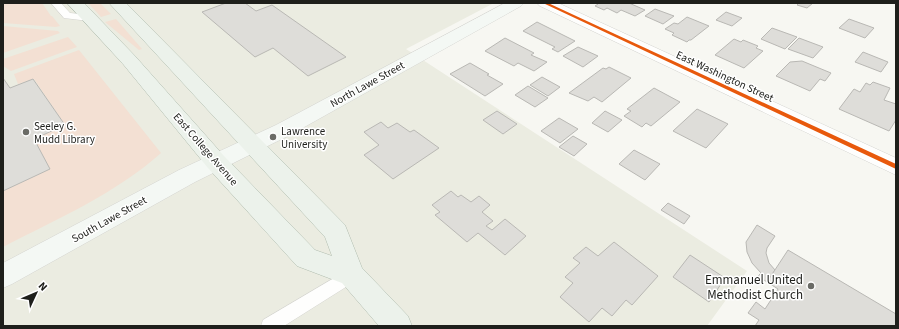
<svg xmlns="http://www.w3.org/2000/svg" width="899" height="329" font-family="'Source Sans 3',sans-serif">
	<style>
		.built { fill: #ebece1 }
		.green { fill: #f3e0d3 }
		.building { fill: #deddd9; stroke: #b9b8b4 }
		.lines { fill: none; stroke-linecap: round; stroke-linejoin: round }
		.lane-casing { stroke: #d4d4d0; stroke-width: 1 }
		.street-casing { stroke: #d4d4d0; stroke-width: 1 }
		.secondary-casing { stroke: #d4d4d0; stroke-width: 1 }
		.primary-casing { stroke: #b0bcae; stroke-width: 1 }
		.lane { fill: #fefefd; fill-rule: evenodd }
		.street { fill: #fefefd; fill-rule: evenodd }
		.secondary { fill: #f4f8f4; fill-rule: evenodd }
		.primary { fill: #ecf2eb; fill-rule: evenodd }
		.cycleway-casing { stroke: #fff; stroke-width: 2 }
		.cycleway { fill: #e8590c; fill-rule: evenodd }
		.poi-dot { fill: #6a6b66; stroke: #fff; stroke-width: 1.5 }
		.labels { text-anchor: middle; stroke-width: 3; stroke-linejoin: round; paint-order: stroke }
		.street-label { font-size: 11px; fill: #1e1f1b; stroke: #fff }
		.poi-label { font-size: 11px; fill: #1e1f1b; stroke: #fff; text-anchor: start }
		.near-poi-label { font-size: 13px; fill: #1e1f1b; stroke: #fff; text-anchor: end }
	</style>
	<rect width="100%" height="100%" fill="#f7f7f2"/>
	<path class="built" d="M3,3H494L406,49L747,271L707,326H3Z"/>
	<g class="green">
		<path d="M3,3H42L51,16H52L60,26L56,27L3,23Z"/>
		<path d="M88,3H100L111,14L101,17Z"/>
		<path d="M116,19L142,49L139,50L105,22Z"/>
		<path d="M3,26L58,31L60,33L3,53Z"/>
		<path d="M68,37L77,47L11,71L3,66V59Z"/>
		<path d="M79,50L161,153C115,194 57,219 3,247V191L50,169L34,139L65,125L34,79L18,84L14,74Z"/>
	</g>
	<g class="building">
		<path d="M226,3H245L256,11L272,5L346,57L308,76L273,48L255,57L202,12Z"/>
		<path d="M595,3H629L645,10L635,16L621,10L617,13L607,8L604,10L595,6L598,4Z"/>
		<path d="M799,3H813L807,8L797,5Z"/>
		<path d="M655,9L674,16L663,24L645,16Z"/>
		<path d="M726,12L742,18L732,26L716,20Z"/>
		<path d="M687,17L709,26L691,40H689L687,42L672,35L674,33L665,29L674,23L678,24Z"/>
		<path d="M849,19L874,28L865,38L839,28Z"/>
		<path d="M537,22L575,41L558,52L552,49L555,47L523,31Z"/>
		<path d="M772,28L797,37L785,49L761,39Z"/>
		<path d="M505,38L534,53L531,55L547,62L534,71L518,63L514,66L485,51Z"/>
		<path d="M799,38L823,47L813,58L788,49Z"/>
		<path d="M734,39L741,42L743,40L758,46L756,48L763,51L744,68L715,55Z"/>
		<path d="M578,47L598,56L583,67L563,56Z"/>
		<path d="M863,52L888,62L881,72L855,62Z"/>
		<path d="M802,61L831,73L825,81L820,79L810,91L776,76L790,62Z"/>
		<path d="M470,63L489,74L487,75L503,84L485,96L450,74Z"/>
		<path d="M609,67L631,78L602,102L594,97L588,101L569,93L603,68L606,69Z"/>
		<path d="M542,77L560,87L548,96L530,85Z"/>
		<path d="M3,78L10,88L33,79L65,125L34,139L50,169L3,191Z"/>
		<path d="M873,82L890,88L884,100L896,104V120L889,131L839,109L854,89L860,92L866,83L870,85Z"/>
		<path d="M528,86L548,98L535,107L515,95Z"/>
		<path d="M654,88L680,102L651,126L646,123L642,127L624,116L631,111L627,109Z"/>
		<path d="M697,109L728,124L706,148L673,131Z"/>
		<path d="M497,111L517,124L503,134L483,120Z"/>
		<path d="M605,111L622,120L608,132L592,123Z"/>
		<path d="M559,118L578,129L560,143L541,131Z"/>
		<path d="M381,122L388,128L397,123L410,132L414,130L439,148L393,179L364,155L379,145L364,132Z"/>
		<path d="M573,136L587,144L574,156L559,147Z"/>
		<path d="M634,150L660,164L645,180L619,164Z"/>
		<path d="M451,191L458,197L461,195L471,202L479,196L490,205L482,212L493,221L486,226L492,230L505,219L526,236L505,255L478,233L467,242L435,215L440,212L432,205Z"/>
		<path d="M668,203L690,216L684,224L661,210Z"/>
		<path d="M757,225L775,236L767,248L766,253L769,263L775,270L767,282L758,276L761,273L752,263L747,252L746,242Z"/>
		<path d="M614,242L658,276L632,305L626,300L612,316L602,308L589,322L560,297L573,283L565,277L580,263L573,258L586,247L598,256Z"/>
		<path d="M788,250L896,314V326H755L759,320L748,313L756,302L765,309L778,289L767,282Z"/>
		<path d="M690,255L725,278L709,302L673,277Z"/>
	</g>
	<g class="lines">
		<g class="lane-casing">
			<g id="lane">
				<path d="M51,3H61L70,13L89,15L94,18L89,21L64,18Z"/>
				<path d="M351,268L357,270L359,275L357,280L284,326H261L263,320Z"/>
			</g>
		</g>
		<g class="street-casing">
			<path id="street" d="M537,3H558L896,158V175L540,6Z"/>
		</g>
		<g class="secondary-casing">
			<path id="secondary" d="M505,3H524L521,6L290,135L195,182L12,284L3,288V263L179,170L276,125Z"/>
		</g>
		<g class="primary-casing">
			<path id="primary" d="M67,3H84L135,56L224,156L315,250L332,256L325,237L109,3H126L345,225L362,268L408,316L412,326H379L342,283L297,266L208,168L123,64Z"/>
		</g>
		<use href="#lane" class="lane"/>
		<use href="#street" class="street"/>
		<use href="#secondary" class="secondary"/>
		<use href="#primary" class="primary"/>
		<g class="cycleway-casing">
			<path id="cycleway" d="M543,3H548L896,164V169Z"/>
		</g>
		<use href="#cycleway" class="cycleway"/>
	</g>
	<g class="poi-dot">
		<circle cx="26" cy="132" r="4"/>
		<circle cx="273" cy="137" r="4"/>
		<circle cx="811" cy="286" r="4"/>
	</g>
	<g class="labels">
		<g class="street-label">
			<text transform="translate(725 76) rotate(25)" y="4">East Washington Street</text>
			<text transform="translate(367 84) rotate(-29)" y="4">North Lawe Street</text>
			<text transform="translate(206 149) rotate(49)" y="4">East College Avenue</text>
			<text transform="translate(109 219) rotate(-29)" y="4">South Lawe Street</text>
		</g>
		<g class="poi-label">
			<text x="34" y="130">Seeley G.<tspan x="34" dy="13">Mudd Library</tspan></text>
			<text x="281" y="135">Lawrence<tspan x="281" dy="13">University</tspan></text>
		</g>
		<g class="near-poi-label">
			<text x="803" y="284">Emmanuel United<tspan x="803" dy="15">Methodist Church</tspan></text>
		</g>
	</g>
	<rect width="899" height="329" fill="none" stroke="#1e1f1b" stroke-width="8"/>
	<g transform="translate(36 293) rotate(46)" stroke="#ffffff" stroke-width="3" paint-order="stroke">
	<path d="M0-3L7 15L0 10L-7 15Z" fill="#1e1f1b"/>
	<text y="-6" font-size="11" font-weight="bold" text-anchor="middle" fill="#1e1f1b">N</text>
	</g>
</svg>
